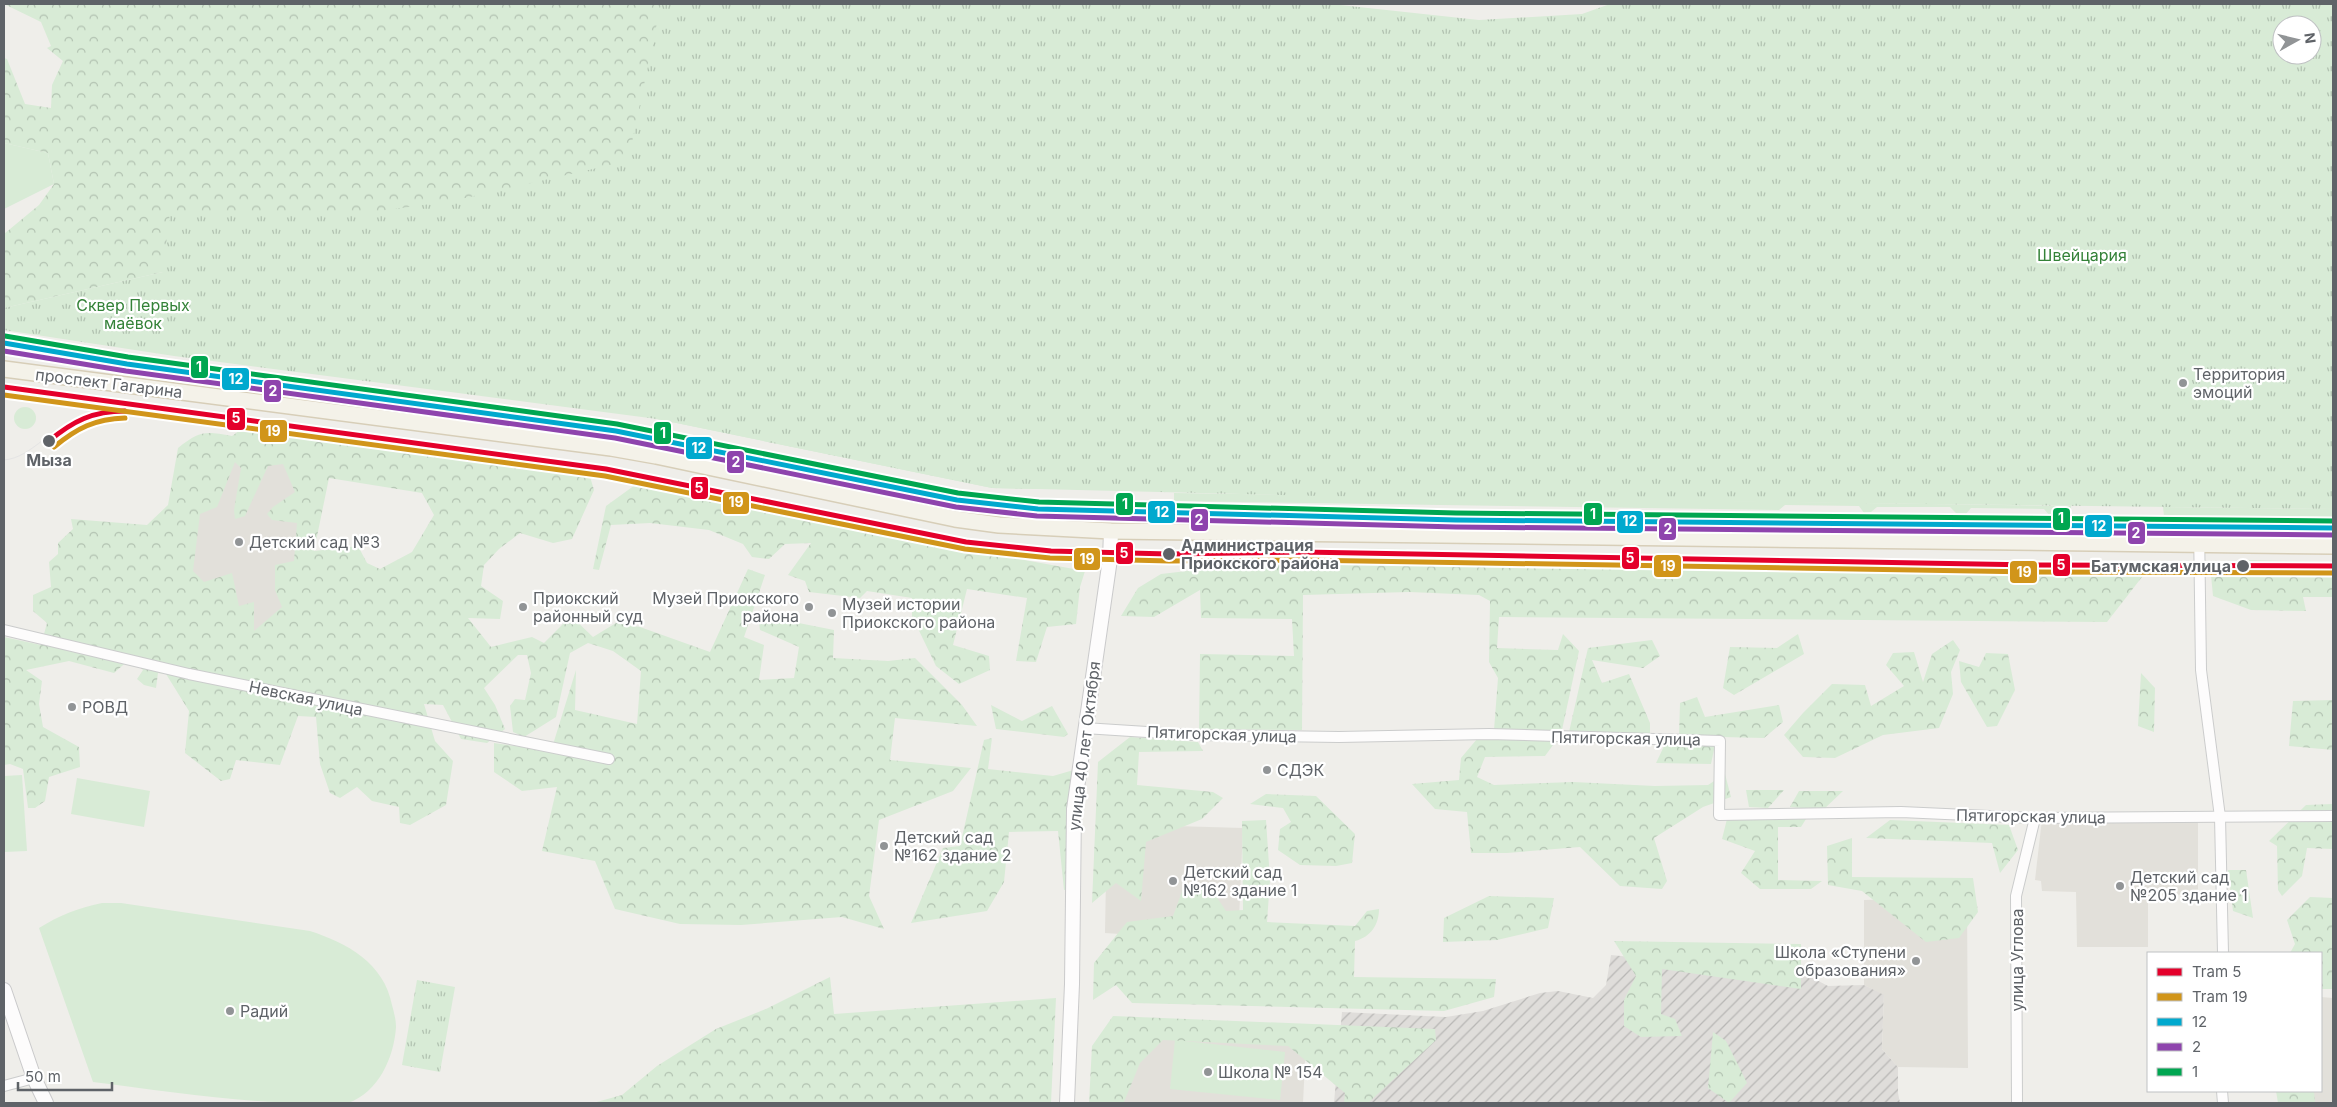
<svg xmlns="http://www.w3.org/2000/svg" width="2337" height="1107" font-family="Inter,sans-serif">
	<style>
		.industrial { fill: url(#industrial-furrows) }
		.education { fill: #e2e0da }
		.grass { fill: #d8ebd6 }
		.forest { fill: url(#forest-crowns); fill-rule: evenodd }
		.park { fill: url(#park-tufts); fill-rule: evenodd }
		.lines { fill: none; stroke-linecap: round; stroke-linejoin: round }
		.street-casing { stroke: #cbcccc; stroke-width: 12 }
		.secondary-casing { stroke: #cacacb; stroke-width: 16 }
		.primary-casing { stroke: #d7ceb8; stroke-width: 18 }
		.street { stroke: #fdfcfc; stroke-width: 10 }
		.secondary { stroke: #fdfcfc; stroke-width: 14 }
		.primary { stroke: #f4f2e9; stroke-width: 15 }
		.tram { stroke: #e4e4e4; stroke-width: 1 }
		.bus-1-casing { stroke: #fff; stroke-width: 9 }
		.bus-2-casing { stroke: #fff; stroke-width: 9 }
		.bus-3-casing { stroke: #fff; stroke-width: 9 }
		.bus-1 { stroke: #00a9ce; stroke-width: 5 }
		.bus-2 { stroke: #8e44ad; stroke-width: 5 }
		.bus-3 { stroke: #00a651; stroke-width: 5 }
		.tram-1-casing { stroke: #fff; stroke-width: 9 }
		.tram-2-casing { stroke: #fff; stroke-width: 9 }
		.tram-1 { stroke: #e4002b; stroke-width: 5 }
		.tram-2 { stroke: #d1951a; stroke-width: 5 }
		.poi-dot { fill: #919496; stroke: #fff; stroke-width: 2 }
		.stop-dot { fill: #5f6368; stroke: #fff; stroke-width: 2 }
		.labels { text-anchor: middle; stroke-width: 4.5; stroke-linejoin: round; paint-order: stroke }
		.park-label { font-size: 16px; fill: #348238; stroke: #fff }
		.poi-label { font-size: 16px; fill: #5f6368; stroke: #fff; text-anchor: start }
		.street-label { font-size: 16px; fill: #5f6368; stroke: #fff }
		.stop-label { font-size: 16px; font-weight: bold; fill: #5f6368; stroke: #fff }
		.line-badge { stroke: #fff; stroke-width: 2 }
		.badge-label { font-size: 14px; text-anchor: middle; font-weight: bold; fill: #fff }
	</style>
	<defs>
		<pattern id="industrial-furrows" width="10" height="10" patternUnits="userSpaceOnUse" patternTransform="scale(1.25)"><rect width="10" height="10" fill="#dfddda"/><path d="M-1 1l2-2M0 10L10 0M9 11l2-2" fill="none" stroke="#b8b7b5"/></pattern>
		<pattern id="forest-crowns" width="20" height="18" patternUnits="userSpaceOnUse" patternTransform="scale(1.25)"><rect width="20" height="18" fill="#d8ebd6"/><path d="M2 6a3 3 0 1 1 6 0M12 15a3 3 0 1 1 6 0" fill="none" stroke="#b2c2b1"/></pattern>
		<pattern id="park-tufts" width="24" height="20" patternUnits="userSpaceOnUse" patternTransform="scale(1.25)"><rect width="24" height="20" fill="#d8ebd6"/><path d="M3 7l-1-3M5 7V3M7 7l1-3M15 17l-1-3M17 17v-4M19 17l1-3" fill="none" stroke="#b2c2b1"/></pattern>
	</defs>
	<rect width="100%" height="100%" fill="#efeeea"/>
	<path class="industrial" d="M1611,955L1807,975L1828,986L1864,985L1884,994L1882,1049L1898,1067V1093L1900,1103H1425L1423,1101L1420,1103H1334L1342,1012L1446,1017L1483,1011L1540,993L1558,991L1593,998L1606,985Z"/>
	<g class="education">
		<path d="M186,447L314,463L291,636L163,622Z"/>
		<path d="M2042,819H2198V894L2148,896V947H2077L2076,892L2042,891L2041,881L2035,880Z"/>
		<path d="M1107,824L1243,828L1238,942L1105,933Z"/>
		<path d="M1967,897L1968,1068L1898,1067L1882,1049L1884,995L1864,985V900Z"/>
		<path d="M2321,997L2333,998V1103H2292V1091H2321Z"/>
		<path d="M1115,1034L1306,1042L1303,1103H1108Z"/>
	</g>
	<g class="grass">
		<path d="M4,143L48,153L54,184L4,209Z"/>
		<circle cx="25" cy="418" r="11"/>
		<path d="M1174,493L2071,506V516H2050L2044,509L1971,508L1965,515L1957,514L1950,507H1877L1871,512L1864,513L1859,506L1785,505L1779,510L1174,501Z"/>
		<path d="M2163,507L2333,509V517L2164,516Z"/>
		<path d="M22,775L27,851L4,852V776Z"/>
		<path d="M77,778L150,791L144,827L71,814Z"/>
		<path d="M102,903H121L310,931C347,943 384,963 392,1005C394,1012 396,1020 396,1027C394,1057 379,1092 348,1103C338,1106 321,1103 311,1103C238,1103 165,1091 93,1082L39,928C60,915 78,908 102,903Z"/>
		<path d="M1175,1040L1285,1052L1280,1100L1170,1089Z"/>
	</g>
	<g class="forest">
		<path d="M4,4H967L1044,489L992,488L657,419L163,272L4,308V234L39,205L54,184L48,153L4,143V58L7,59L25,104L51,108L52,85L63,61L47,48L51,46L41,22Z"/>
		<path d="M247,425L506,463L544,464L588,470L594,490L572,539L553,543L520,533L499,549L484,565L481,586L503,601L500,619L468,618L491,647L532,637L544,643L571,616L593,637L616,623L640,627L710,652L748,569L765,575L744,637L764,645L759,680L794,678L799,647L760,630L758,615L834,630L833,658L888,661L915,658L962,705L977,726L895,718L890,760L971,768L953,791L879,820L869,896L884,929L842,917L741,925L680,924L615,909L595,861L542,851L557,787L522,791L494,772V743L551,751L576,670L575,710L637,724L641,671L613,651L588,643L570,653L556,717L524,737L513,732L510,706L515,699L525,700L531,673L527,655H518L484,688L495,705L505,729L487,743L461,739L443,705L424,704L435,741L453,761L446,805L410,825L400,823L399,807L372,801L357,787L340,798L330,793L320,764L316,717L298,716L280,765L236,760L230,779L221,781L185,753L189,711L166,674L158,673L156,688L144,685L137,679L143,670L131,658L114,673L69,661L26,670L42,681L39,704L43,727L79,747L80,767L49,777L45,801L35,808H28L23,769L10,764L4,765V637L41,645L47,623L33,611V595L51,587L49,562L58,554V543L73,529L71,519L147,525L168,505L178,448C200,431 204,431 232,436ZM235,462L241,468L234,510L235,519L245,516L268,466L283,464L295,492L273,507L267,514L272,520L297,523L294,561L275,565V590L282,607L254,631V602L239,606L232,573L204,582L193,571L200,514L217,507ZM329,478L422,493L434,515L412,552L380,569L367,563L358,546L314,551Z"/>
		<path d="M635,485L821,523L1085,571L1080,587L1076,624L1047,627L1036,662L1016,661L1027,598L967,589L953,645L989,656L990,670L959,684L936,666L912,616V598L867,591L860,598L809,592L805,581L788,575L811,543L785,544L769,559L752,557L743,544L709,530L650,523L611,525L599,570L593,569L606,506Z"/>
		<path d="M1264,548L1405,549L1423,556L2149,568L2107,622L1499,617L1497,648L1558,650L1563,634L1579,651L1562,730H1494L1498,678L1489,662L1490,601L1479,595L1409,592L1303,595L1302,730L1199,729L1200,654L1294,656L1292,619L1201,618L1200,590L1154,617L1121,616L1138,588L1161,574L1247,564Z"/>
		<path d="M2239,560L2333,562V597H2303L2306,611L2251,610L2213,596L2211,575Z"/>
		<path d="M1798,634L1804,654L1734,695L1723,688L1730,647L1777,648Z"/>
		<path d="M1652,640L1660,656L1643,668L1592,660L1602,683L1629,674L1650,723V736L1569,732L1588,648Z"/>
		<path d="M1953,640L1960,650L1951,672L1953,694L1939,728L1883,735L1835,758L1803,757L1784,735L1803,713L1832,684L1865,685L1871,706L1904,686L1886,665L1893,653L1914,652L1923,682L1932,654Z"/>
		<path d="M1986,653L2008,654L2015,690L1997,726L1987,727L1961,682L1959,661L1979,667Z"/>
		<path d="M2141,673L2155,688L2154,732L2138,726Z"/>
		<path d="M1697,697L1705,717L1779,705L1783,722L1764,738L1679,736L1680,703Z"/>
		<path d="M2333,700V750L2289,746L2293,701Z"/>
		<path d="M991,705L1022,721L1052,706L1068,734L1064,737L996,729Z"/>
		<path d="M1130,737L1198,742L1203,751L1139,752L1137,785L1213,792L1223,798L1202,819L1146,842L1141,901L1116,883L1092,903L1098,762Z"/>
		<path d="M992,738L988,769L1053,776L1077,769L1069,889L1064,890L1058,831L1009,832L1004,882L987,911L911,923L943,848L960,846L984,740Z"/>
		<path d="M1477,739L1556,741L1545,756L1485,757L1477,777L1494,785L1573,782L1655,786L1708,785L1725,774L1731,797L1703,807L1654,838L1667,881L1662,889L1620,886L1580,847L1507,853H1471L1467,812L1435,809L1412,784L1459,780L1461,758Z"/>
		<path d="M1667,740L1715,745L1711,764L1656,763Z"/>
		<path d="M1746,790H1784L1768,808L1749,807Z"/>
		<path d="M1799,791H1843L1823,810L1790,807Z"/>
		<path d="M1266,794L1316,796L1355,834L1352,863L1336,866L1300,865L1278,850L1280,829L1291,822L1283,808L1250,804Z"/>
		<path d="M2333,804V849L2307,848L2302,876L2282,896L2278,890L2277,846L2269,841L2306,805Z"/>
		<path d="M1727,819H1806L1801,827H1778V880L1822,881L1811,889H1760L1741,873L1755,851L1722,839Z"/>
		<path d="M1266,820L1270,880L1267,922L1355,926L1367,911L1379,909C1379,924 1371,937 1355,941L1354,977L1496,979L1494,997L1444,1011L1132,1003L1116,985L1093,1000L1094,963L1127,922L1173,916L1183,889L1212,890L1226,911L1243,910L1242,821Z"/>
		<path d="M1890,820L2009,825L2018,850L2000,873L1992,843L1866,838Z"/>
		<path d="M1852,838V877L1973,878L1978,912L1959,938L1926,942L1862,891L1828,885L1827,846Z"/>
		<path d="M2228,870H2246L2253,918L2233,911Z"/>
		<path d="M1489,896L1554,898L1548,928L1497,940L1443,942L1444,918Z"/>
		<path d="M2310,897L2333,898V989H2321V953H2290L2295,944L2287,920Z"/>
		<path d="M1614,941L1801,944V989L1662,969L1661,1014L1675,1019L1682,1036L1641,1037L1624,1026V1000L1636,976Z"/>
		<path d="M830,977L834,1014L1056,998L1051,1103H593L622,1095L657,1066L716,1029L766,1009Z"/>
		<path d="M1113,1016L1435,1029L1436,1040L1368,1103H1344L1345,1093L1288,1046L1163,1040L1140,1063L1124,1102L1089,1103L1092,1046Z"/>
		<path d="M1713,1032L1726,1041L1747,1083L1729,1103L1708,1088Z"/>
		<path d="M2276,1091H2314L2315,1103H2278Z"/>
	</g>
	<g class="park">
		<path d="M661,4H1331L1479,20L1582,14L1610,4H2333V509L1362,497L992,488L657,419L174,356L4,330V308L163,272L170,212L344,216L452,201L628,161ZM2282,25H2312V55H2282Z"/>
		<path d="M417,980L455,987L440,1072L402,1065Z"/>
	</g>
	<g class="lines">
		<g class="street-casing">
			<g id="street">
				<path d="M2199,526L2201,670L2220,817L2223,953"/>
				<path d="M4,630L189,674L609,759"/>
				<path d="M1084,728L1194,735L1339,737L1489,734L1720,741L1719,815L1901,812L2035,818L2333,816"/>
				<path d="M4,1086L34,1078"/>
				<path d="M2222,1091L2223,1103"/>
				<path d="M2017,1103L2016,896L2035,818"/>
			</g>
		</g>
		<g class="secondary-casing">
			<g id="secondary">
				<path d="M4,990L34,1078L46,1103"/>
				<path d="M1067,1103L1072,984L1074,809L1110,559L1111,531"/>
			</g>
		</g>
		<g class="primary-casing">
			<g id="primary">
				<path d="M4,343L127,364L616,431L957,500L1038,509L1456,520L2333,528"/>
				<path d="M4,369L611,448L656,456L955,519L999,525L1111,531L2333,546"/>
			</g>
		</g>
		<use href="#street" class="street"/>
		<use href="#secondary" class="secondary"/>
		<use href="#primary" class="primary"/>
		<path class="tram" d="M4,460C33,458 53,423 85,415"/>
		<g class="bus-1-casing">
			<path id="bus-1" d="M4,343L127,364L616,431L957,500L1038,509L1456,520L2333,528"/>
		</g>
		<g class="bus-2-casing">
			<path id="bus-2" d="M4,351L126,371L615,438L956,507L1037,516L1456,527L2333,535"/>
		</g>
		<g class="bus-3-casing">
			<path id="bus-3" d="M5,336L128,357L617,424L958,493L1039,502L1456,513L2333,521"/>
		</g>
		<use href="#bus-1" class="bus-1"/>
		<use href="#bus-2" class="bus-2"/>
		<use href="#bus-3" class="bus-3"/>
		<g class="tram-1-casing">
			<g id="tram-1">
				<path d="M4,387L606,469L966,542L1051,551L1169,554L1302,552L2037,565L2333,566"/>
				<path d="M49,441C73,421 93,411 125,411"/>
			</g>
		</g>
		<g class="tram-2-casing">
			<g id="tram-2">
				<path d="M4,395L605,476L965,549L1050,558L1169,561L1302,560L2037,572L2333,573"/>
				<path d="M54,447C77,428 95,419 125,418"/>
			</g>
		</g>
		<use href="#tram-1" class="tram-1"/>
		<use href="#tram-2" class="tram-2"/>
	</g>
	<g class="poi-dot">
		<circle cx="2183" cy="383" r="5"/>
		<circle cx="239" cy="542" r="5"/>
		<circle cx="523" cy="607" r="5"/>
		<circle cx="809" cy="607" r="5"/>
		<circle cx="832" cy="613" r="5"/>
		<circle cx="72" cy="707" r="5"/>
		<circle cx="1267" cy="770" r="5"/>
		<circle cx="884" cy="846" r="5"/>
		<circle cx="1173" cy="881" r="5"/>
		<circle cx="2120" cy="886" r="5"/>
		<circle cx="1916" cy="961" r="5"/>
		<circle cx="230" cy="1011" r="5"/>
		<circle cx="1208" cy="1072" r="5"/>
	</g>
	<g class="stop-dot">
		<circle cx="49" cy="441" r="7"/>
		<circle cx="1169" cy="554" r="7"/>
		<circle cx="2243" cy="566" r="7"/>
	</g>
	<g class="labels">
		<g class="park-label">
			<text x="2082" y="261">Швейцария</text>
			<text x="133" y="311">Сквер Первых<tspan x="133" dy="18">маёвок</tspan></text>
		</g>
		<g class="poi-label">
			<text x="2193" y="380">Территория<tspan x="2193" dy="18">эмоций</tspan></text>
			<text x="249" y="548">Детский сад №3</text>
			<text x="533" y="604">Приокский<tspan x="533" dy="18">районный суд</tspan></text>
			<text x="799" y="604" text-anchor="end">Музей Приокского<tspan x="799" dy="18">района</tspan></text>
			<text x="842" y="610">Музей истории<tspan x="842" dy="18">Приокского района</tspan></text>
			<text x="82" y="713">РОВД</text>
			<text x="1277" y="776">СДЭК</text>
			<text x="894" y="843">Детский сад<tspan x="894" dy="18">№162 здание 2</tspan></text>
			<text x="1183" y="878">Детский сад<tspan x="1183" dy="18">№162 здание 1</tspan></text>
			<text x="2130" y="883">Детский сад<tspan x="2130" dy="18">№205 здание 1</tspan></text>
			<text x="1906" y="958" text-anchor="end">Школа «Ступени<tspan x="1906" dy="18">образования»</tspan></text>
			<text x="240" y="1017">Радий</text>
			<text x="1218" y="1078">Школа № 154</text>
		</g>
		<g class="street-label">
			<text transform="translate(109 383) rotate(7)" y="6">проспект Гагарина</text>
			<text transform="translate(306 698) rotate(12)" y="6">Невская улица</text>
			<text transform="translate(1222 734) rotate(2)" y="6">Пятигорская улица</text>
			<text transform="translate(1626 738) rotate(1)" y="6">Пятигорская улица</text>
			<text transform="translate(1084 746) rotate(-83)" y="6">улица 40 лет Октября</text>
			<text transform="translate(2031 816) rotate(1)" y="6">Пятигорская улица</text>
			<text transform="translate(2017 960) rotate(-90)" y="6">улица Углова</text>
		</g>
		<g class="stop-label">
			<text x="49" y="466">Мыза</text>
			<text x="1181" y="551" text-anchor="start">Администрация<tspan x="1181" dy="18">Приокского района</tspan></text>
			<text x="2231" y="572" text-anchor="end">Батумская улица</text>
		</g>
	</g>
	<g class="line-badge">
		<rect x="190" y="355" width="19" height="24" rx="5" fill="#00a651"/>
		<rect x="221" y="367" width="29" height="24" rx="5" fill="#00a9ce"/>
		<rect x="263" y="379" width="19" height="24" rx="5" fill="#8e44ad"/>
		<rect x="226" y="407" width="20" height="24" rx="5" fill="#e4002b"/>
		<rect x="259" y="419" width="29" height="24" rx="5" fill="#d1951a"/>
		<rect x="653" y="421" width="19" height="24" rx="5" fill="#00a651"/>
		<rect x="685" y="436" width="28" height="24" rx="5" fill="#00a9ce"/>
		<rect x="726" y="450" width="19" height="24" rx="5" fill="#8e44ad"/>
		<rect x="690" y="476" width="19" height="24" rx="5" fill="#e4002b"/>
		<rect x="722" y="491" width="28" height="24" rx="5" fill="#d1951a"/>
		<rect x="1115" y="492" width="19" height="24" rx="5" fill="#00a651"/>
		<rect x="1147" y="500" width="29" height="24" rx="5" fill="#00a9ce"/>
		<rect x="1583" y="502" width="20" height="24" rx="5" fill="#00a651"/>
		<rect x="2052" y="507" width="19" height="24" rx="5" fill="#00a651"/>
		<rect x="1190" y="508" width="19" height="24" rx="5" fill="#8e44ad"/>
		<rect x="1616" y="510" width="28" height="24" rx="5" fill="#00a9ce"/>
		<rect x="2084" y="514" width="29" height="24" rx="5" fill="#00a9ce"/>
		<rect x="1658" y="517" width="19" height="24" rx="5" fill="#8e44ad"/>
		<rect x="2127" y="521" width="19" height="24" rx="5" fill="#8e44ad"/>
		<rect x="1115" y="541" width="19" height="24" rx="5" fill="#e4002b"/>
		<rect x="1621" y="546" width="19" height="24" rx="5" fill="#e4002b"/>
		<rect x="1073" y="547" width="28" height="24" rx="5" fill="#d1951a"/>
		<rect x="2052" y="553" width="19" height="24" rx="5" fill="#e4002b"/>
		<rect x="1653" y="554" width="29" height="24" rx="5" fill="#d1951a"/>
		<rect x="2009" y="560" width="29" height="24" rx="5" fill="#d1951a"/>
	</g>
	<g class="badge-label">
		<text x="199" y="372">1</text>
		<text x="236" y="384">12</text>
		<text x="273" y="396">2</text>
		<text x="236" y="423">5</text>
		<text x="273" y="436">19</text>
		<text x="663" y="438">1</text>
		<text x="699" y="453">12</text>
		<text x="736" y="467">2</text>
		<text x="699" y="493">5</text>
		<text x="736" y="507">19</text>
		<text x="1125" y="509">1</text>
		<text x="1162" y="517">12</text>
		<text x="1593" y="519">1</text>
		<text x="2061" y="523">1</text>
		<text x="1199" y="525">2</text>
		<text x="1630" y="526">12</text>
		<text x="2099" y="531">12</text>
		<text x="1668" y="534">2</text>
		<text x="2136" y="538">2</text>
		<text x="1124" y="558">5</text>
		<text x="1630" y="563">5</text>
		<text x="1087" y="564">19</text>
		<text x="2061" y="570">5</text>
		<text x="1668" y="571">19</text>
		<text x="2024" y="577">19</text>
	</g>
	<rect width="2337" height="1107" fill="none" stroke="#5f6368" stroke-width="10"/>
	<rect x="2147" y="952" width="175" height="140" fill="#ffffff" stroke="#bfc1c3"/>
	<rect x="2157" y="968" width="25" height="8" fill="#e4002b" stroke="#bfc1c3"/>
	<text x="2192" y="977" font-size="15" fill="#5f6368">Tram 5</text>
	<rect x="2157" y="993" width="25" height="8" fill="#d1951a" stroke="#bfc1c3"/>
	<text x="2192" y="1002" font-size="15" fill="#5f6368">Tram 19</text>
	<rect x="2157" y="1018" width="25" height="8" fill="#00a9ce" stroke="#bfc1c3"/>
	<text x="2192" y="1027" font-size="15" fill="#5f6368">12</text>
	<rect x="2157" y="1043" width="25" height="8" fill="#8e44ad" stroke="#bfc1c3"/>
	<text x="2192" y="1052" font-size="15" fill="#5f6368">2</text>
	<rect x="2157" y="1068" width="25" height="8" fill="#00a651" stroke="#bfc1c3"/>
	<text x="2192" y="1077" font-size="15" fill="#5f6368">1</text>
	<g transform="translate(2297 40) rotate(82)"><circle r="24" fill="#ffffff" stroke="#bfc1c3"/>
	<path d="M0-4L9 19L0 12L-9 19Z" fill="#919496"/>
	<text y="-8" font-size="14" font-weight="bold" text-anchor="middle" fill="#5f6368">N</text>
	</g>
	<path d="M18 1082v8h94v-8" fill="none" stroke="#5f6368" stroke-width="2.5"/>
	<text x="25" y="1082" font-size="15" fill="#5f6368" stroke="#ffffff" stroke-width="4" paint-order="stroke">50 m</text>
</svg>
